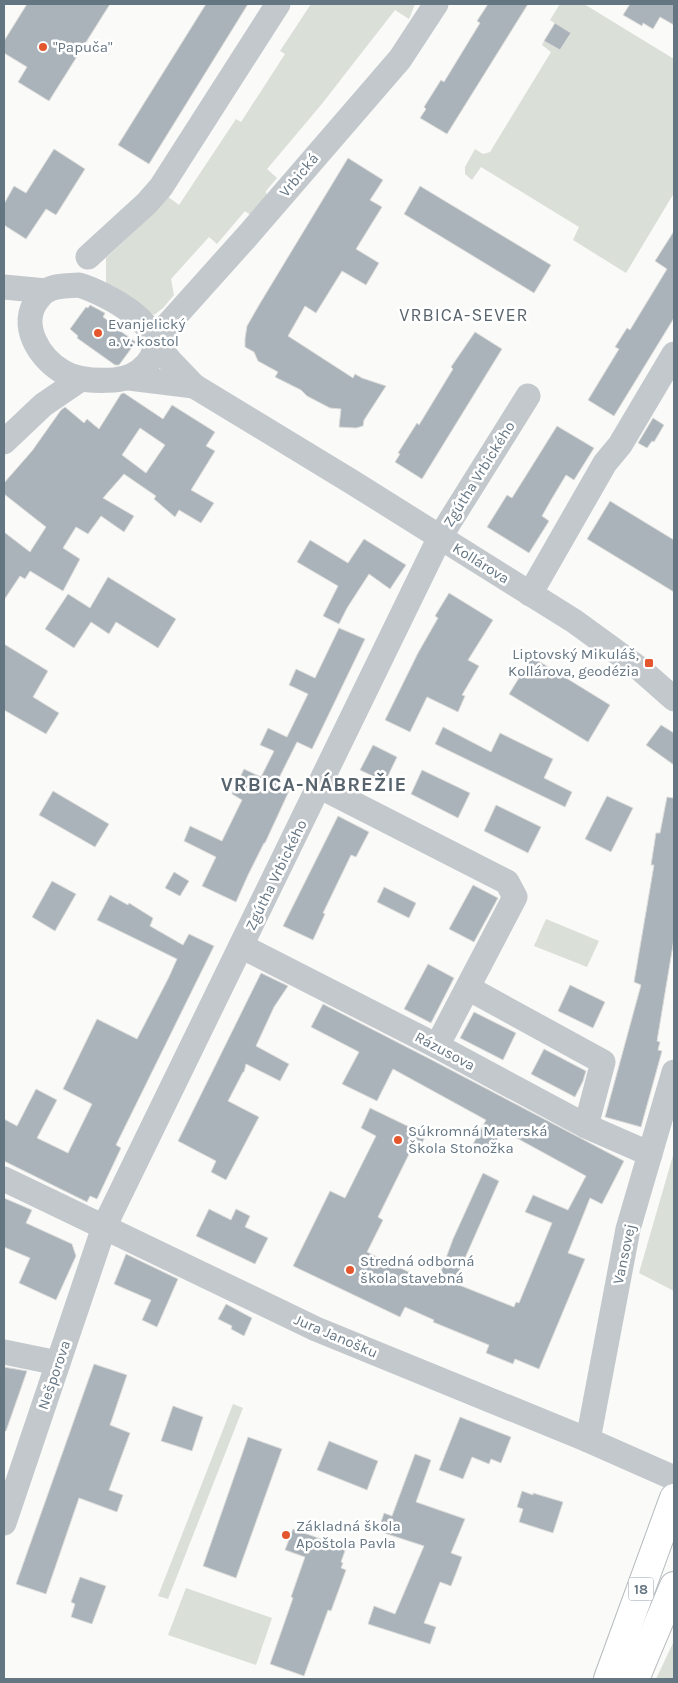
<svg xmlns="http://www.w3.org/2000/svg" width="678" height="1683" font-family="Karla,sans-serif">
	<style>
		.green { fill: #dadfd7 }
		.building { fill: #aab3b9; stroke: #dcdcda; fill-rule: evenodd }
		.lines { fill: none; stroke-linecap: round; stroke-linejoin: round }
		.major-casing { stroke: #b5babe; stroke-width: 30 }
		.minor { stroke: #c3c8cc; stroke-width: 25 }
		.major { stroke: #fff; stroke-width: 28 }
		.poi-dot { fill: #e4572e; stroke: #fff; stroke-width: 2 }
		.labels { text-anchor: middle; stroke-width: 5; stroke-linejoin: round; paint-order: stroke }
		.shield { fill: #fff; stroke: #939fa8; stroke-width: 1 }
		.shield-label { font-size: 14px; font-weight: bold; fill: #657683 }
		.poi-label { font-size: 15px; fill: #657683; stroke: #fff; text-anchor: start }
		.street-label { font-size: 15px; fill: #657683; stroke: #fff }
		.quarter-label { font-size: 18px; letter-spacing: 1px; fill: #57646e; stroke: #fff }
		.district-label { font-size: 20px; font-weight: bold; letter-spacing: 1px; fill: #57646e; stroke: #fff }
	</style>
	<rect width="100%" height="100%" fill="#fafaf8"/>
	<g class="green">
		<path d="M311,4H415L409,19L395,10L321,105L267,169L277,178L266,191L267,198L252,216L245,211L217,244L209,237L171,279L174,295L163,308L154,315L106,283V258L139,227L163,193L179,205L236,119L241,122L285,54L280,51Z"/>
		<path d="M560,4H584L674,59V193L626,273L573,240L579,227L481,167L472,180L465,174V167L475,149L483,154L490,152L551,52L542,45L544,41L560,50L571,34L550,20Z"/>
		<path d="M546,919L599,941L587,967L534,946Z"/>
		<path d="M674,1152V1291L639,1273Z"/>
		<path d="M233,1404L243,1408L168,1599L158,1596Z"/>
		<path d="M186,1588L272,1618L256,1665L168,1635Z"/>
		<path d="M674,1641V1679H656Z"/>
	</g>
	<g class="building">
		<path d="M27,4H110L49,101L18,82L27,67L4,53V41Z"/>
		<path d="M206,4H248L149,164L118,145Z"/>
		<path d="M488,4H528L447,134L420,118L426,109L424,107L441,80L444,82L480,23L477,21Z"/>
		<path d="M630,4H674V25L660,17L653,29L643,23L642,26L623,15Z"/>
		<path d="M555,23L571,33L560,50L544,41Z"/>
		<path d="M54,149L85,169L56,215L46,209L26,239L4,225V204L14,186L26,193Z"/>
		<path d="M348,158L383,180L370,200L382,207L356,249L379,263L366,285L342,271L316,313L305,306L288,336L353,378L355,374L362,378L386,386L364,420L363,426L356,428L339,427L341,409L330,408L307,396L301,390L275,377L278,372L258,361L254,352L245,347V339L247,326L259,305Z"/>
		<path d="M420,186L551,265L534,293L404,214Z"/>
		<path d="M674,231V318L614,416L588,400L619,349L615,347L627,328L630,330L667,269L655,261Z"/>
		<path d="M90,305L105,313L103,317L114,325L113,326L136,342L119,365H115L77,338L78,336L70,329L86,307L88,308Z"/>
		<path d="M475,332L502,349L422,479L395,462L400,454L398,453L417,423L419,425L453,369L451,367Z"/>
		<path d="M124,393L163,419L172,405L215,432L206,446L215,451L191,490L214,503L201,523L179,510L175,517L154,499L156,496L124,474L103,498L134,516L124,532L101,516L88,534L76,527L63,548L80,559L63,591L30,571L25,579L20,576L4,600V532L30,552L46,527L4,494V483L32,451L61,410L65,407L84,423L87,419L99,429L121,394ZM140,428L165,445L146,473L122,455Z"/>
		<path d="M653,418L664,425L654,442L652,441L647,448L638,443Z"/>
		<path d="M557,426L594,448L574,480L566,475L551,500L542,516L549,521L529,553L487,527L507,495L512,498Z"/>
		<path d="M610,501L674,540V592L587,539Z"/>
		<path d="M364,539L406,565L390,589L369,574L347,608L339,624L323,616L338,586L297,562L310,540L348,563Z"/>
		<path d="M108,577L176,619L158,648L116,622L109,634L91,622L74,648L45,629L68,594L90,608Z"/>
		<path d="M449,593L493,620L468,660L479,666L462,695L465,696L458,712L427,697L410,732L385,720L418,653L438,618L435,616Z"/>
		<path d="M339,628L365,639L312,749L297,742L276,784L289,791L265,843H264L248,875L236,902L202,886L216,857L184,841L190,826L222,841L242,800L232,794L244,769L261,777L274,751L260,745L268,728L287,737L308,694L289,685L296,669L315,678Z"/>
		<path d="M4,644L48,671L33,697L59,713L46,734L4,710Z"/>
		<path d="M532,657L610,705L588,742L509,694Z"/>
		<path d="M661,725L674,733V765L646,745Z"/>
		<path d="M443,727L491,752L500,733L553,759L544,778L572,792L565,807L435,744Z"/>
		<path d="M373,745L397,757L385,782L360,770Z"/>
		<path d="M422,770L470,793L458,818L411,794Z"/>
		<path d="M53,791L109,824L95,847L39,815Z"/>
		<path d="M607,796L633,808L611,852L585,839Z"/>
		<path d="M667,797L674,798V939L657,1041L660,1042L658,1050L662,1051L641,1127L605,1117L641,985L634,982L654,865H651L656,833H660Z"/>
		<path d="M496,805L541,827L528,853L484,831Z"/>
		<path d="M338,816L369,832L356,857L351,855L323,913L325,914L313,940L283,926Z"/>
		<path d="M174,872L189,881L180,896L165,888Z"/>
		<path d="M52,881L76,894L55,931L32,917Z"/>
		<path d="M473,885L498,898L474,942L449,929Z"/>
		<path d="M384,887L416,903L409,918L377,902Z"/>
		<path d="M110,895L128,905L129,903L153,918L150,926L183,945L189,934L214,946L116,1145L121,1148L97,1199L90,1196L87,1202L4,1161V1119L17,1126L36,1089L57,1100L37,1138L68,1153L92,1104L63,1089L97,1019L137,1039L169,977L177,959L97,920Z"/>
		<path d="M428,964L454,978L431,1023L404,1009Z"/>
		<path d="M261,973L288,986L274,1007L256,1046L289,1064L280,1081L246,1064L244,1072H243L228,1101L259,1117L226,1180L211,1172L216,1161L178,1141Z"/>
		<path d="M570,985L605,1002L593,1028L558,1011Z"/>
		<path d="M323,1004L430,1059L624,1161L602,1204L590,1198L568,1253L585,1259L539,1369L515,1359L513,1364L486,1353L489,1345L433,1322L434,1320L405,1307L400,1317L293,1266L330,1191L345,1198L376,1136L361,1128L370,1108L426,1135L417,1153L411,1150L378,1217L383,1220L367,1252L436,1285L453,1239L483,1173L499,1181L454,1283L514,1307L516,1302L519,1303L552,1223L525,1212L533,1195L568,1210L586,1176L502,1130L489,1155L472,1146L486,1120L393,1069L377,1101L342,1084L359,1052L311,1027Z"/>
		<path d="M474,1012L516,1033L503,1060L460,1038Z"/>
		<path d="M544,1049L586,1071L583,1081L575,1097L531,1074Z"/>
		<path d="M4,1198L32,1210L26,1223L72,1244L76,1256L56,1300L19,1283L30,1258L4,1247Z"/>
		<path d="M209,1209L231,1220L236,1209L250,1216L245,1227L268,1238L255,1264L196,1236Z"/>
		<path d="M126,1254L178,1279L157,1327L142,1320L151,1300L114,1284Z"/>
		<path d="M226,1304L252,1318L244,1336L231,1329L232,1326L218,1319Z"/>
		<path d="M94,1364L127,1375L110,1425L130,1433L109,1490L123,1495L117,1512L79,1498L46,1594L16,1584Z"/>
		<path d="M4,1367L27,1371L6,1431H4Z"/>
		<path d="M173,1406L203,1417L192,1451L161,1441Z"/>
		<path d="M460,1417L511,1437L501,1463L491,1459L489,1464L472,1457L463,1479L439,1470Z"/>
		<path d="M248,1437L282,1449L236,1578L203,1566Z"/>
		<path d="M329,1441L378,1461L367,1490L317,1470Z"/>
		<path d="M415,1454L431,1460L416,1502L465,1519L451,1553L462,1557L458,1568L451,1586L440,1582L424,1623L436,1627L430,1644L368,1624L374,1606L395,1614L424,1546L378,1531L384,1513L392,1516Z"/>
		<path d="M522,1491L533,1495V1493L563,1502L553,1533L519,1522L523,1509L517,1507Z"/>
		<path d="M293,1529L346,1548L341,1562L343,1563L341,1568L346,1570L331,1611L328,1610L304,1676L270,1664L293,1598L291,1597L305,1557L285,1550Z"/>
		<path d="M80,1577L106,1586L92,1624L71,1617L75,1604L71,1602Z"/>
	</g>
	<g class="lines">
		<g class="major-casing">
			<g id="major">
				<path d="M608,1679L674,1498"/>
				<path d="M635,1679L674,1586"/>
			</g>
		</g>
		<g class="minor">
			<path d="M88,257L147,203L161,187L278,4"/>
			<path d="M79,285C105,293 178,329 147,364C138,374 128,379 114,380C97,381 78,381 63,372C39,358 18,324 38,299C40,297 43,292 46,291C55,285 69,286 79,285Z"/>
			<path d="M4,287L46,291"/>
			<path d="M154,340L170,361L194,386L352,482L574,621L640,669L674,699"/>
			<path d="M154,340L249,234L400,59L436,4"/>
			<path d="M129,378L194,386"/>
			<path d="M4,442L43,405L81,379"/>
			<path d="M530,594L605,463L620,445L674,354"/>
			<path d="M319,786L507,882L515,897L437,1046"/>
			<path d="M241,946L437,1046L586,1126L650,1154"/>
			<path d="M468,988L603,1062L586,1126"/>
			<path d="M4,1179L316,1329L588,1440L674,1478"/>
			<path d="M4,1352L58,1363"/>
			<path d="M588,1440L628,1229L674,1072"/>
			<path d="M4,1523L104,1227L440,537L528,396"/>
		</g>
		<use href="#major" class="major"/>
	</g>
	<g class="poi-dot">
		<circle cx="43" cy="47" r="5"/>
		<circle cx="98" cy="333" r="5"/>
		<rect x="644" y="658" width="10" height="10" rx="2.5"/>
		<circle cx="398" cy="1140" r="5"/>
		<circle cx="350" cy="1270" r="5"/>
		<circle cx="286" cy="1535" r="5"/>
	</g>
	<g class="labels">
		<rect class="shield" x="628.5" y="1577.5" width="25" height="23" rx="4"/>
		<g class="shield-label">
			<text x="641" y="1594">18</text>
		</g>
		<g class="poi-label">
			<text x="53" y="52">"Papuča"</text>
			<text x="108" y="329">Evanjelický<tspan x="108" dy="17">a. v. kostol</tspan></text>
			<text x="639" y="659" text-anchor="end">Liptovský Mikuláš,<tspan x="639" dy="17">Kollárova, geodézia</tspan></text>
			<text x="408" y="1136">Súkromná Materská<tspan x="408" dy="17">Škola Stonožka</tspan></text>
			<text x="360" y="1266">Stredná odborná<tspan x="360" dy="17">škola stavebná</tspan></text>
			<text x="296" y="1531">Základná škola<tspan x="296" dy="17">Apoštola Pavla</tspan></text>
		</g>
		<g class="street-label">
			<text transform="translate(299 175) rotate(-50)" y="5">Vrbická</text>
			<text transform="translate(479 474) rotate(-58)" y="5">Zgútha Vrbického</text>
			<text transform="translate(481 563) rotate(32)" y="5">Kollárova</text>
			<text transform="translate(276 875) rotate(-64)" y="5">Zgútha Vrbického</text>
			<text transform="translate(445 1051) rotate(28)" y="5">Rázusova</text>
			<text transform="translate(624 1254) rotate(-78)" y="5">Vansovej</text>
			<text transform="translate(336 1336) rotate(23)" y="5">Jura Janošku</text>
			<text transform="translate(54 1375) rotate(-71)" y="5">Nešporova</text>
		</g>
		<g class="quarter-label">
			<text x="464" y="321">VRBICA-SEVER</text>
		</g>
		<g class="district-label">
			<text x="314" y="791">VRBICA-NÁBREŽIE</text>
		</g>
	</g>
	<rect width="678" height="1683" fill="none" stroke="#657683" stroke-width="10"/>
</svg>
